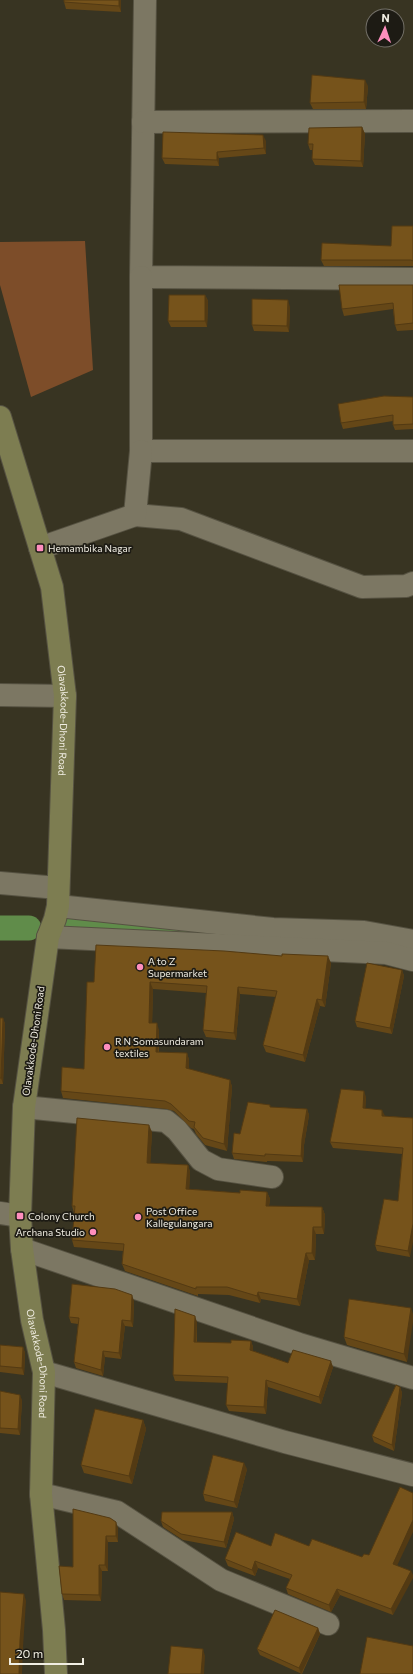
<svg xmlns="http://www.w3.org/2000/svg" width="413" height="1674" font-family="Commissioner,sans-serif">
	<style>
		.green { fill: #7d4d29 }
		.lines { fill: none; stroke-linecap: round; stroke-linejoin: round }
		.canal { stroke: #608c4a; stroke-width: 25 }
		.street-casing { stroke: #565242; stroke-width: 24 }
		.secondary-casing { stroke: #565242; stroke-width: 24 }
		.street { stroke: #7c7763; stroke-width: 22 }
		.secondary { stroke: #7d7d51; stroke-width: 22 }
		.wall { fill: #654717 }
		.shaded-wall { fill: #533a13 }
		.building { fill: #76531b; stroke: #533a13 }
		.poi-dot { fill: #fe8ebd; stroke: #1d1b14; stroke-width: 1.5 }
		.labels { text-anchor: middle; stroke-width: 3.5; stroke-linejoin: round; paint-order: stroke }
		.poi-label { font-size: 10px; fill: #f1eee3; stroke: #1d1b14; text-anchor: start }
		.street-label { font-size: 10px; fill: #f1eee3; stroke: #1d1b14 }
	</style>
	<rect width="100%" height="100%" fill="#383422"/>
	<path class="green" d="M85,241L93,370L31,397L0,285V242Z"/>
	<g class="lines">
		<g class="canal">
			<path d="M60,927L205,930"/>
			<path d="M0,928H29"/>
		</g>
		<g class="street-casing">
			<g id="street">
				<path d="M145,0L141,277L413,279"/>
				<path d="M143,122L413,121"/>
				<path d="M141,277V451H413"/>
				<path d="M135,515L181,519L362,587L406,586L413,583"/>
				<path d="M40,548L135,515L141,451"/>
				<path d="M0,695L65,696"/>
				<path d="M0,883L58,888"/>
				<path d="M58,906L273,929L364,932L413,941"/>
				<path d="M48,937L386,953L413,960"/>
				<path d="M24,1107L166,1121L177,1130L201,1160L218,1169L272,1177"/>
				<path d="M0,1213L20,1216"/>
				<path d="M22,1249L299,1344L413,1378"/>
				<path d="M44,1372L285,1442L413,1475"/>
				<path d="M41,1494L117,1512L221,1580L328,1624"/>
			</g>
		</g>
		<g class="secondary-casing">
			<g id="secondary">
				<path id="s1" d="M0,417L52,587L65,696L58,906L55,919L48,937L24,1107L20,1216L22,1249L32,1320L44,1372L41,1494L54,1630L56,1674"/>
			</g>
		</g>
		<use href="#street" class="street"/>
		<use href="#secondary" class="secondary"/>
	</g>
	<g class="wall">
		<path d="M64,0H121V12L66,9L64,2Z"/>
		<path d="M368,86L366,109H313L310,103Z"/>
		<path d="M362,127L365,134L363,167L315,165L312,159L313,150H310L308,144Z"/>
		<path d="M266,141V154L219,158V166L165,164L162,158Z"/>
		<path d="M413,226V266H324L321,260L391,246Z"/>
		<path d="M411,285H413V330L397,331L395,325L393,309L344,316L342,309Z"/>
		<path d="M205,295L208,301L207,327H171L168,321Z"/>
		<path d="M290,307L289,332L254,331L252,325Z"/>
		<path d="M413,397V429L395,430L393,425V421L343,429L341,423Z"/>
		<path d="M331,963L325,1007L320,1006L305,1062L266,1052L263,1045L276,997L240,994L236,1040L206,1037L203,1030L206,993L153,989L152,1023L159,1030V1052L187,1053L189,1060V1069L230,1080L232,1087L227,1151L205,1145L196,1134L194,1129L191,1128L174,1111L167,1109L63,1098L61,1091L84,1069L94,982Z"/>
		<path d="M402,970L404,976L392,1034L357,1027L355,1021Z"/>
		<path d="M0,1018H3L5,1024L3,1084H0Z"/>
		<path d="M366,1097L365,1109L385,1116L413,1118L410,1257L377,1251L375,1245L398,1201L402,1154L333,1148L330,1142Z"/>
		<path d="M271,1107L307,1109L309,1115L304,1145L303,1162L267,1161V1162L234,1159L232,1153L240,1134Z"/>
		<path d="M152,1132L150,1163L188,1165L190,1172L189,1189L240,1193L267,1192L270,1199L269,1206L322,1207L325,1215L324,1234H316L315,1260H309L300,1306L261,1299L260,1303L229,1295L198,1294V1296L125,1271L122,1264L123,1251L74,1247L72,1240L74,1213L72,1206Z"/>
		<path d="M134,1301L133,1327L125,1326L121,1359L105,1357L103,1376L76,1368L74,1362L78,1324L71,1323L69,1317Z"/>
		<path d="M411,1308L407,1362L347,1345L344,1337Z"/>
		<path d="M197,1322V1342L231,1343L251,1341L253,1347V1351L288,1363L333,1367L321,1404L268,1387L266,1414L229,1411L226,1405L228,1383L175,1381L173,1375Z"/>
		<path d="M0,1345L23,1347L25,1353L24,1375L0,1372Z"/>
		<path d="M400,1387L402,1393L394,1451L374,1442L372,1436Z"/>
		<path d="M0,1391L22,1400L20,1435L0,1433Z"/>
		<path d="M143,1420L146,1429L132,1484L84,1473L81,1465Z"/>
		<path d="M247,1469L237,1508L205,1501L203,1494Z"/>
		<path d="M73,1509L118,1528V1542H108V1571H102L101,1601L64,1600L62,1594L73,1567Z"/>
		<path d="M232,1512L234,1519L226,1548L183,1540L163,1527L161,1521Z"/>
		<path d="M271,1546H309L397,1566L393,1615L340,1595L331,1612L288,1594L286,1588L290,1579L258,1568L255,1576L228,1566L225,1559Z"/>
		<path d="M318,1628L320,1634L302,1674L260,1655L257,1649Z"/>
	</g>
	<g class="shaded-wall">
		<path d="M119,0H121V12L119,6Z"/>
		<path d="M365,80L368,86L366,109L364,102Z"/>
		<path d="M362,127L365,134L363,167L361,161Z"/>
		<path d="M263,135L266,141V154L264,148Z"/>
		<path d="M217,152L219,158V166L217,160Z"/>
		<path d="M205,295L208,301L207,327L205,321Z"/>
		<path d="M288,300L290,307L289,332L287,326Z"/>
		<path d="M328,956L331,963L325,1007L322,1000Z"/>
		<path d="M402,970L404,976L392,1034L390,1028Z"/>
		<path d="M150,982L153,989L152,1030L149,1023Z"/>
		<path d="M238,987L240,994L236,1040L234,1033Z"/>
		<path d="M317,999L320,1006L305,1062L303,1055Z"/>
		<path d="M3,1018L5,1024L3,1084L1,1078Z"/>
		<path d="M157,1023L159,1030L158,1059L156,1052Z"/>
		<path d="M187,1053L189,1060V1075L186,1068Z"/>
		<path d="M230,1080L232,1087L227,1151L224,1144Z"/>
		<path d="M364,1091L366,1097L365,1114L363,1108Z"/>
		<path d="M307,1109L309,1115L304,1145L303,1162L301,1156L302,1139Z"/>
		<path d="M382,1110L385,1116H382Z"/>
		<path d="M149,1125L152,1132L150,1170L147,1163Z"/>
		<path d="M188,1165L190,1172L189,1196L186,1189Z"/>
		<path d="M267,1192L270,1199L268,1213L266,1206Z"/>
		<path d="M322,1207L325,1215L324,1234L322,1227Z"/>
		<path d="M413,1224V1242L410,1257L408,1251Z"/>
		<path d="M313,1227L316,1234L315,1260L312,1253Z"/>
		<path d="M306,1253L309,1260L300,1306L297,1299Z"/>
		<path d="M258,1292L261,1299L260,1303L257,1296Z"/>
		<path d="M132,1295L134,1301L133,1327L131,1321Z"/>
		<path d="M411,1308L413,1314V1322L407,1362L404,1354Z"/>
		<path d="M195,1316L197,1322L196,1348L194,1342Z"/>
		<path d="M122,1320L125,1326L121,1359L119,1353Z"/>
		<path d="M251,1341L253,1347V1357L250,1350Z"/>
		<path d="M23,1347L25,1353L24,1375L22,1368Z"/>
		<path d="M103,1351L105,1357L103,1376L101,1370Z"/>
		<path d="M331,1361L333,1367L321,1404L319,1397Z"/>
		<path d="M266,1380L268,1387L266,1414L264,1407Z"/>
		<path d="M400,1387L402,1393L394,1451L392,1445Z"/>
		<path d="M20,1395L22,1400L20,1435L18,1429Z"/>
		<path d="M143,1420L146,1429L132,1484L129,1476Z"/>
		<path d="M244,1463L247,1469L237,1508L234,1502Z"/>
		<path d="M232,1512L234,1519L226,1548L224,1542Z"/>
		<path d="M413,1520V1532L395,1570L393,1564Z"/>
		<path d="M116,1522L118,1528V1542L116,1536Z"/>
		<path d="M106,1536L108,1542V1571L105,1565Z"/>
		<path d="M255,1561L258,1568L255,1576L252,1570Z"/>
		<path d="M99,1565L102,1571L101,1601L99,1595Z"/>
		<path d="M411,1571L413,1575V1578L393,1615L391,1609Z"/>
		<path d="M337,1589L340,1595L331,1612L329,1605Z"/>
		<path d="M24,1594L26,1601L23,1647L22,1674H19L20,1640Z"/>
		<path d="M318,1628L320,1634L301,1674L299,1668Z"/>
		<path d="M203,1649L205,1656L204,1674H201Z"/>
	</g>
	<g class="building">
		<path d="M64,0H119V6L64,2Z"/>
		<path d="M312,75L365,80L364,102L310,103Z"/>
		<path d="M362,127L361,161L312,159L313,144H308L309,128Z"/>
		<path d="M163,132L263,135L264,148L217,152V160L162,158Z"/>
		<path d="M392,226H413V261L411,260H321L322,243L391,246Z"/>
		<path d="M339,285H413V323L395,325L393,303L342,309Z"/>
		<path d="M169,295H205V321H168Z"/>
		<path d="M252,299L288,300L287,326L252,325Z"/>
		<path d="M384,396L413,397V424L393,425V415L341,423L338,404Z"/>
		<path d="M96,945L224,951L282,956V954L328,956L322,1000L317,999L303,1055L263,1045L277,991L238,987L234,1033L203,1030L207,986L150,982L149,1023H157L156,1052L187,1053L186,1068L230,1080L224,1144L203,1138L194,1127L195,1122L189,1121L171,1104L165,1101L61,1091L62,1067L84,1069L87,982H94Z"/>
		<path d="M367,963L402,970L390,1028L355,1021Z"/>
		<path d="M0,1018H3L1,1078H0Z"/>
		<path d="M341,1089L364,1091L363,1108L382,1110V1116L413,1118V1224L408,1251L375,1245L384,1199L398,1201L403,1148L330,1142Z"/>
		<path d="M248,1102L270,1105V1107L307,1109L302,1139L301,1156L265,1154V1156L232,1153L234,1133L240,1134Z"/>
		<path d="M77,1118L149,1125L147,1163L188,1165L186,1189L240,1193V1190L267,1192L266,1206L322,1207V1227H313L312,1253H306L297,1299L258,1292L257,1296L227,1287H196V1289L122,1264L124,1244L72,1240L75,1206H72Z"/>
		<path d="M72,1284L115,1289L132,1295L131,1321L122,1320L119,1353L103,1351L101,1370L74,1362L79,1318L69,1317Z"/>
		<path d="M349,1299L411,1308L404,1354L344,1337Z"/>
		<path d="M175,1309L195,1316L194,1342L231,1343V1340L251,1341L250,1350L288,1363L293,1350L331,1361L319,1397L266,1380L264,1407L226,1405L228,1377L173,1375Z"/>
		<path d="M0,1345L23,1347L22,1368L0,1366Z"/>
		<path d="M396,1385L400,1387L392,1445L372,1436Z"/>
		<path d="M0,1391L20,1395L18,1429L0,1428Z"/>
		<path d="M95,1409L143,1420L129,1476L81,1465Z"/>
		<path d="M213,1455L244,1463L234,1502L203,1494Z"/>
		<path d="M400,1487L413,1493V1520L393,1564L411,1571L391,1609L337,1589L329,1605L286,1588L292,1575L255,1561L252,1570L225,1559L236,1532L271,1546L275,1533L309,1546L312,1539L362,1557L364,1554L369,1555Z"/>
		<path d="M73,1509L110,1518L116,1522V1536H106L105,1565H99V1595L62,1594L59,1566L73,1567Z"/>
		<path d="M162,1512H232L224,1542L181,1534L161,1521Z"/>
		<path d="M0,1592L24,1594L20,1640L19,1674H0Z"/>
		<path d="M275,1610L318,1628L299,1668L257,1649Z"/>
		<path d="M367,1637L413,1646V1674H360Z"/>
		<path d="M171,1646L203,1649L201,1674H168Z"/>
	</g>
	<g class="poi-dot">
		<rect x="36" y="544" width="8" height="8" rx="2"/>
		<circle cx="140" cy="967" r="4"/>
		<circle cx="107" cy="1047" r="4"/>
		<rect x="16" y="1212" width="8" height="8" rx="2"/>
		<circle cx="138" cy="1217" r="4"/>
		<circle cx="93" cy="1232" r="4"/>
	</g>
	<g class="labels">
		<g class="poi-label">
			<text x="48" y="552">Hemambika Nagar</text>
			<text x="148" y="965">A to Z<tspan x="148" dy="12">Supermarket</tspan></text>
			<text x="115" y="1045">R N Somasundaram<tspan x="115" dy="12">textiles</tspan></text>
			<text x="146" y="1215">Post Office<tspan x="146" dy="12">Kallegulangara</tspan></text>
			<text x="28" y="1220">Colony Church</text>
			<text x="85" y="1236" text-anchor="end">Archana Studio</text>
		</g>
		<g class="street-label">
			<text dy="4" stroke="none"><textPath href="#s1" startOffset="312">Olavakkode-Dhoni Road</textPath></text>
			<text transform="translate(33 1041) rotate(-82)" y="4">Olavakkode-Dhoni Road</text>
			<text dy="4" stroke="none"><textPath href="#s1" startOffset="960">Olavakkode-Dhoni Road</textPath></text>
		</g>
	</g>
	<g transform="translate(385 28) rotate(3)"><circle r="19" fill="#1d1b14" stroke="#726f67"/>
	<path d="M0-3L7 15L0 10L-7 15Z" fill="#fe8ebd"/>
	<text y="-6" font-size="11" font-weight="bold" text-anchor="middle" fill="#f1eee3">N</text>
	</g>
	<path d="M10 1658v6h73v-6" fill="none" stroke="#f1eee3" stroke-width="2"/>
	<text x="16" y="1658" font-size="12" fill="#f1eee3" stroke="#1d1b14" stroke-width="3" paint-order="stroke">20 m</text>
</svg>
